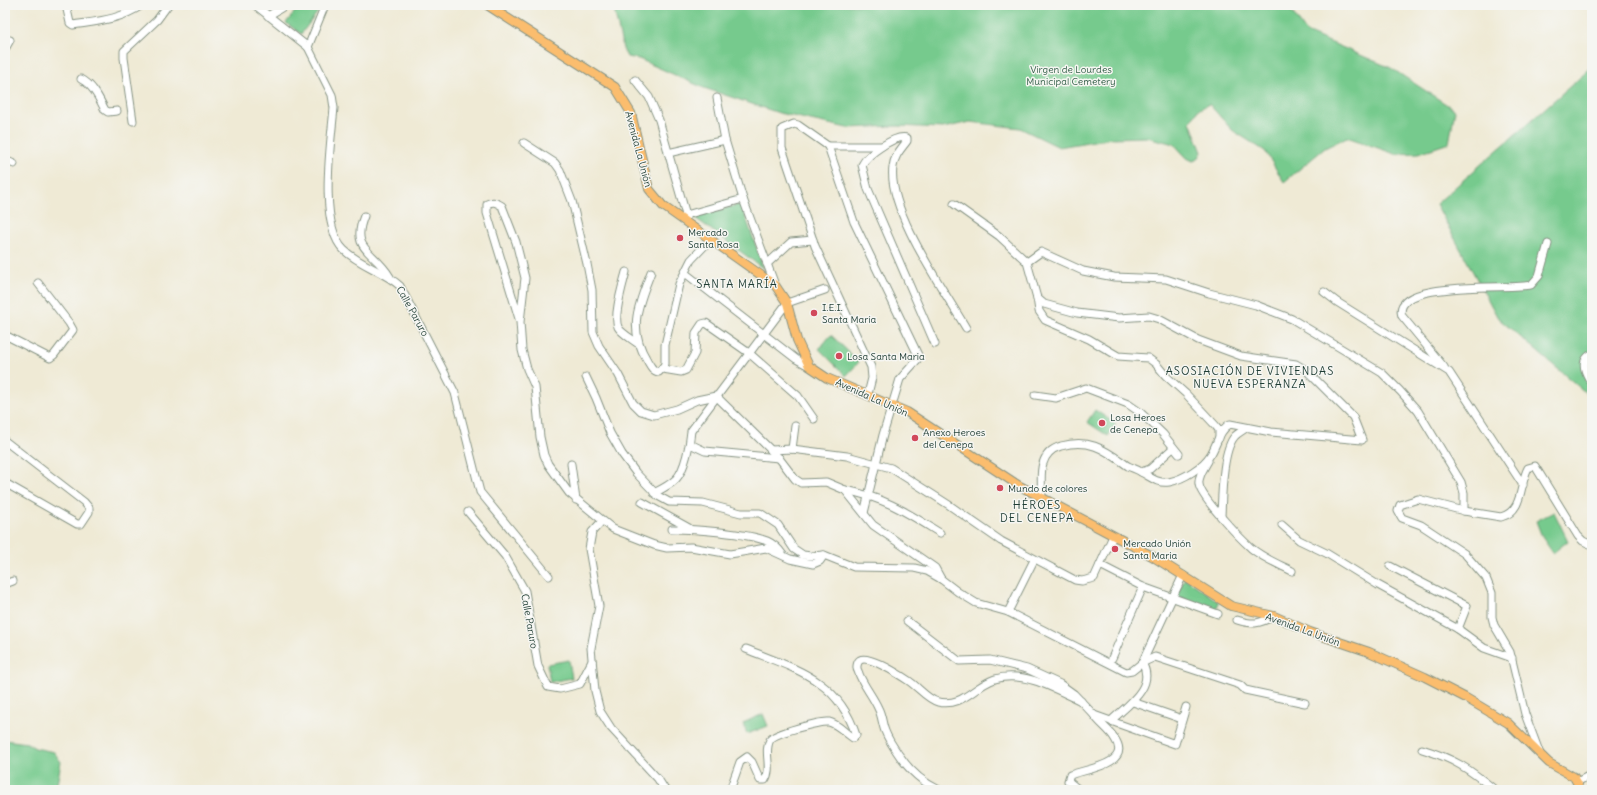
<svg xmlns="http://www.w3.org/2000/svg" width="1597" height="795" font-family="Delius,sans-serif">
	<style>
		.green { fill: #76ca8d; stroke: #4a8460 }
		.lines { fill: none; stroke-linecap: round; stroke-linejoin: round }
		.minor-casing { stroke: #879484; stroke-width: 9 }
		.major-casing { stroke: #879484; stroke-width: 10 }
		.minor { stroke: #fff; stroke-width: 7 }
		.major { stroke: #fbbd6e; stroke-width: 8 }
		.poi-dot { fill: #d1495b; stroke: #f6f6f2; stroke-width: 1.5 }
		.labels { text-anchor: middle; stroke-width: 3; stroke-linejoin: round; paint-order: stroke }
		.park-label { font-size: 10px; fill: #35604a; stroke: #f6f6f2 }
		.street-label { font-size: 10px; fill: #1f3d34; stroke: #f6f6f2 }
		.poi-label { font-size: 10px; fill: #1f3d34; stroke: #f6f6f2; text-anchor: start }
		.neighbourhood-label { font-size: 11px; letter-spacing: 1px; fill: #1f3d34; stroke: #f6f6f2 }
	</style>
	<rect width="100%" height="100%" fill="#f6f6f2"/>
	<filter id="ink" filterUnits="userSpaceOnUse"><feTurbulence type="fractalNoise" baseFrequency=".025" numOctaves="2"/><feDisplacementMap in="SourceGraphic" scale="8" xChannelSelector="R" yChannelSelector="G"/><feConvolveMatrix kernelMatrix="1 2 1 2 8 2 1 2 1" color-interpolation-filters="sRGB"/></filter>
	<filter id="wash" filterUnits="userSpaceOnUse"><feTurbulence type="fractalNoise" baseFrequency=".012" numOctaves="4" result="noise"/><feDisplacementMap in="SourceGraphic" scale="16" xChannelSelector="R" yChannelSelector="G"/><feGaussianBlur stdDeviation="0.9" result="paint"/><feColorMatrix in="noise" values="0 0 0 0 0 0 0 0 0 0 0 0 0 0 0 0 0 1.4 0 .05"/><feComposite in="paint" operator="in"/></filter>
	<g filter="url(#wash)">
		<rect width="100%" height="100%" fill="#efead5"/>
		<g class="green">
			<path d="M300,5H318L321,8L301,34L286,23Z"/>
			<path d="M613,5H1287L1306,32L1391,68L1455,110L1449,143L1419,153L1395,154L1347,137L1325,148L1284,182L1265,151L1232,130L1209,104L1198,110L1190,122L1202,152L1198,159L1193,161L1187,158L1174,144L1147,137L1111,138L1059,147L1020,128L970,122L943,128L898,126L847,128L779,113L704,88L639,59L627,57L623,49Z"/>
			<path d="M1592,67V398L1498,318L1436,204Z"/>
			<path d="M741,204L764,269L694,217Z"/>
			<path d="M831,335L859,362L846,376L819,349Z"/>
			<path d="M1095,410L1116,424L1108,436L1087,422Z"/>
			<path d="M1554,512L1568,541L1553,553L1542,537L1536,521Z"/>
			<path d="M1185,578L1219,602L1216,610L1176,596Z"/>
			<path d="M569,660L572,678L550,682L547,664Z"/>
			<path d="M763,714L768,726L747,734L743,723Z"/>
			<path d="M5,740L27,743L35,748L54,752L61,762L56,790H5Z"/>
		</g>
	</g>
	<g filter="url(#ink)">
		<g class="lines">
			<g class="minor-casing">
				<g id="minor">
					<path d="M66,5L70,23L73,25C99,21 119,20 142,5"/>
					<path d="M255,5L308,47L332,95L334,108C331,142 318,225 344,250C361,266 384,271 400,286L455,393L480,492L549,576"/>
					<path d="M268,16L286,5"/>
					<path d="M308,47L325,5"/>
					<path d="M5,49L10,40"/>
					<path d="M81,79C93,85 99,98 105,110L108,112L117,111"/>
					<path d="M635,80L649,97L659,120L686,215L685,221"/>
					<path d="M717,98L725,140L743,199L775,285"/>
					<path d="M133,121L124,58V51L157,20L168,5"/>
					<path d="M524,143L555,163L560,170L572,201L587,264L592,290L593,332L599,346L618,374L633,403L641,411L654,415L677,409L697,400L716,396L779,458L795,479L801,483L826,482L845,490L873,525L935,568L941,579L958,592L976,603L1008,612L1126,672L1132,671L1142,663L1183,575"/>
					<path d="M828,146H882"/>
					<path d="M668,153L725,140"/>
					<path d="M5,160L14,164"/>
					<path d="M954,204L999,236L1027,262L1037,298L1039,311L1045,320L1089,339L1118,356L1148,358L1156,364L1166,376L1186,394L1216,426L1219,430V438"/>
					<path d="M686,215L743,199"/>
					<path d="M364,216C350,251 374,250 390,277"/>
					<path d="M1027,262L1041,252L1083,271L1114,277L1166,279L1209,293L1256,305L1292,319L1382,373L1400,391L1418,411L1461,482L1464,493V511"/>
					<path d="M767,264L791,242L813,240"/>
					<path d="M626,272C623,284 613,316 618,327C621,333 632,339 637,343"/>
					<path d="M651,272C639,304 627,327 647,360C650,365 652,371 659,372L665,364V345L679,284L691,260L711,239"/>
					<path d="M685,273L796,359L809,366"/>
					<path d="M1324,292L1337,302L1449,372L1523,485"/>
					<path d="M1037,298L1044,304L1077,313L1119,318L1149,316L1159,319L1198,340L1241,356L1296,364L1306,370L1353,417L1362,440L1271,432L1230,424C1220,429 1217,444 1211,454C1203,467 1184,479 1169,482C1157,484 1151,477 1141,472C1137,469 1132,468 1128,466C1105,450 1091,438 1061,446C1037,453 1041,477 1042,497"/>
					<path d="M520,322L487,213V204C493,201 496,202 502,206L516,242L525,278L520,322L522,350L527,369L535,387L540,437L544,455L548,464L569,493L613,529L654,545L667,548L691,547L730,554L766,548L790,559L813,564L820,561L824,555"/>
					<path d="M5,335L50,358L54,355L73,330L69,323L38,283"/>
					<path d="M935,344L868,189L862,165C867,155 895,134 907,138V141C901,149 894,156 893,167C887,210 944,290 966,328"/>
					<path d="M1592,354C1578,361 1586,374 1592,384"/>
					<path d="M1444,367L1402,316C1390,279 1513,290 1531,285L1539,276L1548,244"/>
					<path d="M663,369L681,372L686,370L695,353L696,333L702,324L706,323L749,353L798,396L814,419"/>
					<path d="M586,377L596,398L610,433L622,454L636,473L658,496L669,502L703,503L741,513H760L778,525L794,549L803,555L811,556L824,555L854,567L914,568L927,571L941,579"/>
					<path d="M1035,395L1056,398L1086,388L1128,404L1141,413L1163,434L1179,454"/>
					<path d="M5,441L84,502L89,508V512L81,524H77L5,483"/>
					<path d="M690,444L705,451L779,458"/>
					<path d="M792,449L795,426"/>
					<path d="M771,450L792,449L847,456L891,468L949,505L1001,541L1075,580L1082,581L1094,578L1113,536"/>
					<path d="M1208,461C1204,468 1198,476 1199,484C1200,497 1240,538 1251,548C1263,558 1278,564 1292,571"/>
					<path d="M571,464L576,500"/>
					<path d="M1141,472L1150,469L1173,448"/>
					<path d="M845,490C886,498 906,512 940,533"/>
					<path d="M654,493C662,489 670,485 676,479C685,470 690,443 691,431L787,303L825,290"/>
					<path d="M642,502L689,528"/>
					<path d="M468,512L505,556L525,591L538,666L548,687L560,689L580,684L592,661"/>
					<path d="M864,513L883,435L900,379L917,360L918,355L854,222L828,146L798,125L794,124L782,129V148L815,246L871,367L872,378L868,394"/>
					<path d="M1221,516C1222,497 1222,450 1235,436C1238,433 1242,431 1246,428"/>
					<path d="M602,521L592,532L589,549L599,606L591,648L595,691L600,711L611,728L658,779L665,790"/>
					<path d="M1282,525L1299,540L1326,553L1378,585L1458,629L1484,648L1512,658"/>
					<path d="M672,529C695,529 746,533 767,541C774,544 779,549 783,555"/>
					<path d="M1100,565L1143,587L1218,614"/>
					<path d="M1390,566L1467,606L1458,629"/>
					<path d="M5,584L13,581"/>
					<path d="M1008,612L1034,560"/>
					<path d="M1237,620C1254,625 1259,624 1274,616"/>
					<path d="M907,621L959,661L990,660L1027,669L1060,684L1074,694L1094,715L1175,744L1186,707"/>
					<path d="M1112,658L1143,587"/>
					<path d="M1133,702L1182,719"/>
					<path d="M1111,721C1125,707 1157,687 1142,663L1155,657L1240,685L1245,690L1305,703"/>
					<path d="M1422,749C1455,759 1469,769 1495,790"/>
					<path d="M1540,754L1525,714L1510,652L1494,625L1492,617V593L1486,578L1465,554L1421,525L1402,518L1398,511L1400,505L1418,499L1464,511L1501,517C1524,511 1519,484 1528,468L1535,466L1578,536L1583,541L1592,545"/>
					<path d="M1577,782L1592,774"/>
					<path d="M730,790L740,762L747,757L752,762L760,780H765C773,768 763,752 770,740C774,733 821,721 829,722C838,724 845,733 853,738L856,735C838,679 795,669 746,649"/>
					<path d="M939,790C922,782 909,770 899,755C894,748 888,739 885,731C882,724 882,715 878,708C873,696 862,684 858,671C856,668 857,662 860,660C869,655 900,675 909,681C918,687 928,700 938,702C964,707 972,687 995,679C1023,670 1056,689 1081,701"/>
					<path d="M1079,790L1068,781L1070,775C1085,769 1132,765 1115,739C1110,730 1100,724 1094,715"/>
				</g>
			</g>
			<g class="major-casing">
				<path id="major" d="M487,5L615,87L631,113L649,189L663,206L775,285L787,303L797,340L809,366L827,378L907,412L1018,485L1152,556L1231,606L1274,616L1310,632L1369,652L1425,677L1466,698L1508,723L1549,763L1574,777L1578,784L1575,790"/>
			</g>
			<use href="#minor" class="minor"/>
			<use href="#major" class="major"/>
		</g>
	</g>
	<g class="poi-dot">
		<circle cx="680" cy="238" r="4"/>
		<circle cx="814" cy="313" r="4"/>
		<circle cx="839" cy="356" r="4"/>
		<circle cx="1102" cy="423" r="4"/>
		<circle cx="915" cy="438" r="4"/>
		<circle cx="1000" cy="488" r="4"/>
		<circle cx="1115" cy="549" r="4"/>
	</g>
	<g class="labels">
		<g class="park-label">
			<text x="1071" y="73">Virgen de Lourdes<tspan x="1071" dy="12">Municipal Cemetery</tspan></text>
		</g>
		<g class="street-label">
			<text transform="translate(639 149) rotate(75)" y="4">Avenida La Unión</text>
			<text transform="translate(413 311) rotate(61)" y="4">Calle Paruro</text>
			<text transform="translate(872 397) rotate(24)" y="4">Avenida La Unión</text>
			<text transform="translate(530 621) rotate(80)" y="4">Calle Paruro</text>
			<text transform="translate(1303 629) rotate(20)" y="4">Avenida La Unión</text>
		</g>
		<g class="poi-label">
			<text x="688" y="236">Mercado<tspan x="688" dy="12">Santa Rosa</tspan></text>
			<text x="822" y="311">I.E.I.<tspan x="822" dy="12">Santa María</tspan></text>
			<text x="847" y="360">Losa Santa Maria</text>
			<text x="1110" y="421">Losa Heroes<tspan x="1110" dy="12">de Cenepa</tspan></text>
			<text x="923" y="436">Anexo Heroes<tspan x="923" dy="12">del Cenepa</tspan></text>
			<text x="1008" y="492">Mundo de colores</text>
			<text x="1123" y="547">Mercado Unión<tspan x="1123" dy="12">Santa Maria</tspan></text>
		</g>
		<g class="neighbourhood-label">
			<text x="737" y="288">SANTA MARÍA</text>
			<text x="1250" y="375">ASOSIACIÓN DE VIVIENDAS<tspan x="1250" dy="13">NUEVA ESPERANZA</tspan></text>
			<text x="1037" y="509">HÉROES<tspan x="1037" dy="13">DEL CENEPA</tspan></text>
		</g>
	</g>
	<rect width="1597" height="795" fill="none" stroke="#f6f6f2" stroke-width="20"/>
</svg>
